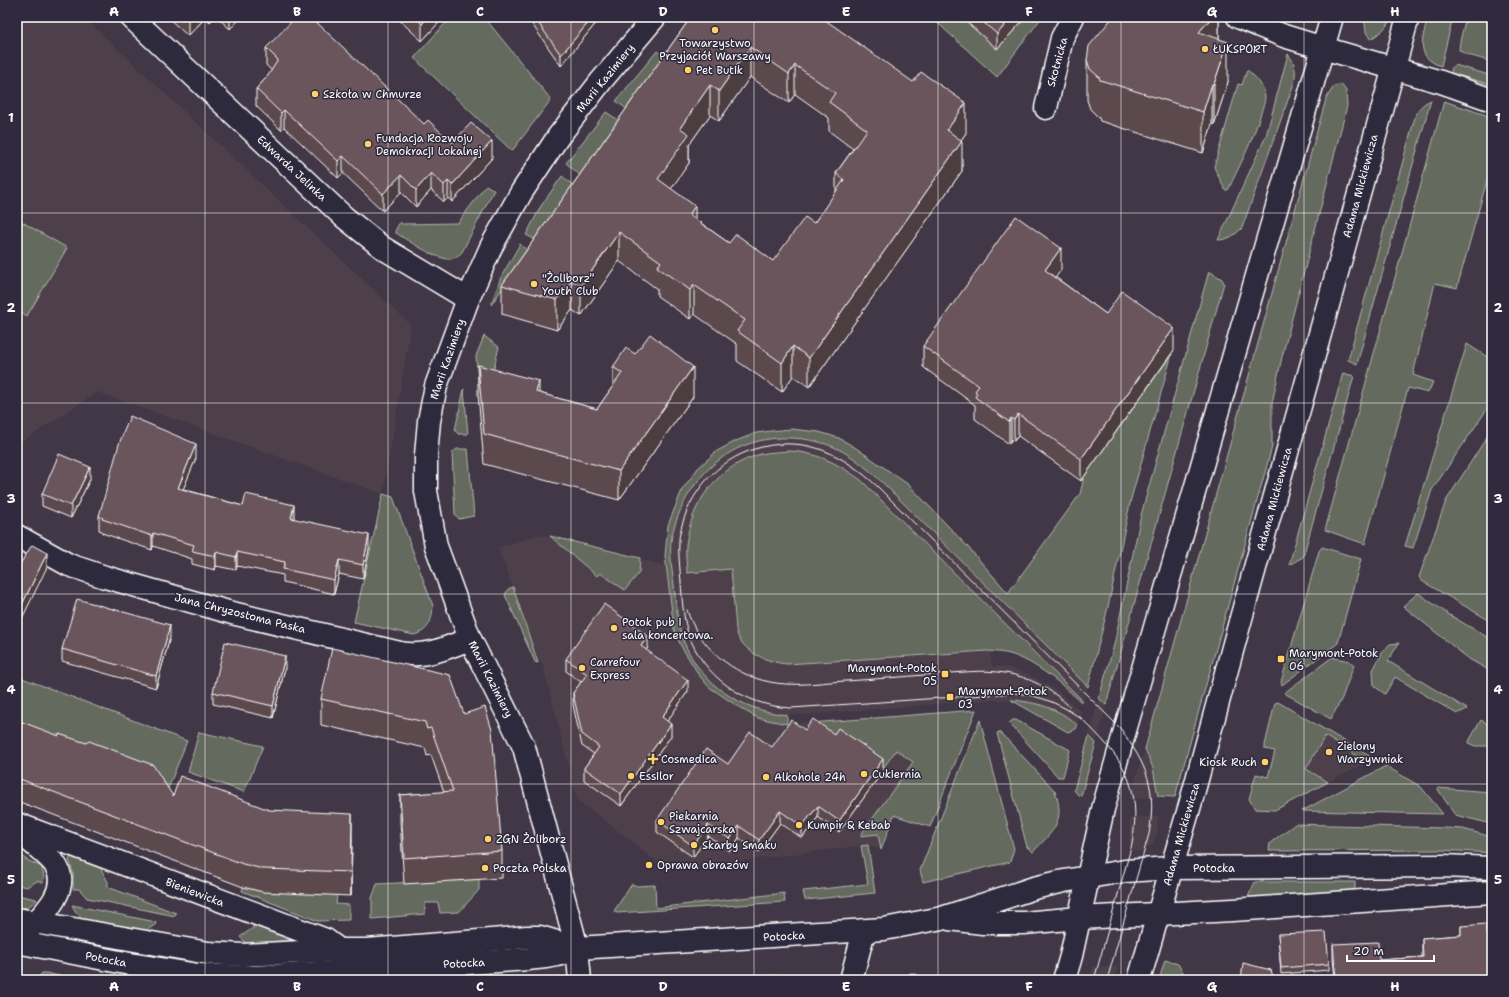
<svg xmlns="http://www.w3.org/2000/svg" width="1509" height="997" font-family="'Shantell Sans',sans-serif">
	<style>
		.built { fill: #4e404c }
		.green { fill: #656b5e; stroke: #b2b5ae }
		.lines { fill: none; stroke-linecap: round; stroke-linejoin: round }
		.minor-casing { stroke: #fff; stroke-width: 25 }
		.minor { stroke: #2f2a3d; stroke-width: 22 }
		.tram { stroke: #fff; stroke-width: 1 }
		.wall { fill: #5c494e; stroke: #fff; fill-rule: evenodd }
		.shaded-wall { fill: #4b3c40; stroke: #fff }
		.building { fill: #6b555b; stroke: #fff; fill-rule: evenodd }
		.grid { fill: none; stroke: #fff; stroke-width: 1; stroke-opacity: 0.55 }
		.poi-dot { fill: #ffd166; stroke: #2f2a3d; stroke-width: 1.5 }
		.labels { text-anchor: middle; stroke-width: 3; stroke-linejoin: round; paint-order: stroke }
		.poi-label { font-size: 11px; fill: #fff; stroke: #2f2a3d; text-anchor: start }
		.street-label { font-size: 11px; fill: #fff; stroke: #2f2a3d }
		.neatline { fill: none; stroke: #fff; stroke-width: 1.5 }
		.grid-label { font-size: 13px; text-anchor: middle; font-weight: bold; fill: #fff }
	</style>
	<rect width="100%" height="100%" fill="#413746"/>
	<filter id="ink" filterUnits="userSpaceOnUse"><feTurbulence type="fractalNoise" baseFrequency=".025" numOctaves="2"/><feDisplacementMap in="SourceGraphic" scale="8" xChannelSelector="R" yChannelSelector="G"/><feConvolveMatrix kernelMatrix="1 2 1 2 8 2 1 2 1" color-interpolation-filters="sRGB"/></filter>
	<g filter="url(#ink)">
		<g class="built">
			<path d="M17,17H84L411,325L383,494L97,392L17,445Z"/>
			<path d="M782,437L819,442L839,449L866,468L884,484L1088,687L1083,701L876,494L788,451L761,454L749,458L733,466L721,475L707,490L694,514L688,532L686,547L687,573L731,569L735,630L749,650L768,660L794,664L990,652L992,666L1006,667L1027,674L1055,689L1081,712L1077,725L1071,719L1052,709L1029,702L1011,700H986L801,715L771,713L751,708L737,701L724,693L707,678L692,659L684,641L681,631L676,606L671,558L673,532L678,518L695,485L714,463L728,454L745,445L763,439Z"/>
			<path d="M537,535L550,536L666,566L671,616L674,629L681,646L699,675L709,687L745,711L774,722L787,724L976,710L930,827L894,815L881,850L868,845L667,870L607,822L577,800L544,669L541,662L538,663L508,573L498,548Z"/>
			<path d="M1099,698L1106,705L1096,743L1089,736Z"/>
			<path d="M1325,736L1367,763L1328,782L1306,769Z"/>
			<path d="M1145,749L1153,768L1158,796L1129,800Z"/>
			<path d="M1158,816V829L1153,844L1141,852L1134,851L1129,842L1130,818Z"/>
			<path d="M1093,967H1118L1114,980H1089Z"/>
			<path d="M779,973L777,980H715L716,978Z"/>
		</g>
		<g class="green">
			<path d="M451,17H484L549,97L550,101L512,151L414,58Z"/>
			<path d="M931,17H1042L997,77Z"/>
			<path d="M1364,17H1392C1387,27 1380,34 1370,39L1366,32Z"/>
			<path d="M1428,17H1451L1452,21L1441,66C1414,57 1423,38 1428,17Z"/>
			<path d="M1466,17H1492V62L1465,54L1459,50L1460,41Z"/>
			<path d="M657,51L666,58L628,110L616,101Z"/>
			<path d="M1288,54C1296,64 1297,73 1293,86L1242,228C1235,235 1228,240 1218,240L1266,136Z"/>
			<path d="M1455,65L1492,76V85L1451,73L1452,67Z"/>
			<path d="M1247,70C1255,76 1265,86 1265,98C1265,103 1262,108 1261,113C1253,140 1240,165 1228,190H1225L1214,167L1238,84L1242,85Z"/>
			<path d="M1341,84L1346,91L1347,106L1282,357L1272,403V447L1175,797L1158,796L1153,768L1145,749L1326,99L1334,86Z"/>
			<path d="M1431,100L1357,364L1348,360L1415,117C1419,108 1422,104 1431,100Z"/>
			<path d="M1444,101L1483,114L1491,118L1492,162L1457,288L1435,283L1413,375L1433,382L1428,393L1408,388L1365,544L1325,530Z"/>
			<path d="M606,112L620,121L581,176L566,163Z"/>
			<path d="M562,176L575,187L536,240L526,235L541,206Z"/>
			<path d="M486,185L494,190L462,252C459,255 455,258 451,259C439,261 407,240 396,233L395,231L400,222L402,224L458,223Z"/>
			<path d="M17,219L67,248L27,316L17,310Z"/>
			<path d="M520,244L528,251L491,305L501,277Z"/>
			<path d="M1209,271L1222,279L1224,283L1106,705L1099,698L1114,645L1141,515Z"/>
			<path d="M484,336L499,347L489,388L478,384L476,356Z"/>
			<path d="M1467,344L1492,360V402L1432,490L1413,548L1405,546Z"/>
			<path d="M1172,354L1131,499L1108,607L1088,687L884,484C870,471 856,458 838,449C824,442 808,439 792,438C732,435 689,475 673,531C668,548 672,568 674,585C676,604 677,624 684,642C702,686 741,710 787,715V724L758,718L745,711L709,687L699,675L681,646L674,629L665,556L668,525L682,490L698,468L717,451L736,441L756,433L771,431L791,429L819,432L839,438L856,448L909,485L967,546L1008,593L1080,494L1084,477L1096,460V456H1099L1111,439V435L1115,434L1126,418V414L1130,413L1141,396V393L1145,392L1157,375L1156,372L1160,371Z"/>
			<path d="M1343,373L1354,376L1303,557L1289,565Z"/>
			<path d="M464,389L468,434H458L455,430Z"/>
			<path d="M1492,429V622L1422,581L1419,577L1446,501Z"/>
			<path d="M457,449H468L474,516L459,519L455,514L452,453Z"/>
			<path d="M788,451C817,452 839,464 862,481L1083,701L1082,703C1063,685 1036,662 1010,654C1002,652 995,652 988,651L787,664C767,662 741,652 736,630L731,569L687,573C687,564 685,555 686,545C691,502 718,466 761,454C770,452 779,452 788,451Z"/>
			<path d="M383,494L393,497L433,606C432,621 429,631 414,635L354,622Z"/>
			<path d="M550,536L640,558L639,573L625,590L600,573L597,576Z"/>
			<path d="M1322,547L1361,559L1338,643L1282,685L1281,682L1319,551Z"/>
			<path d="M513,587L538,663L535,662L505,595L508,589Z"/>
			<path d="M1418,593L1448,614L1492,640V672L1469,659L1403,606Z"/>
			<path d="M1399,643L1388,661L1467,709L1457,714L1395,677L1385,694L1374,686L1373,670L1383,651L1390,644Z"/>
			<path d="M1335,655L1334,658L1350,661L1354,665L1342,698L1331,719L1284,693Z"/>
			<path d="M17,676L187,741L165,796L17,743Z"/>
			<path d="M1011,700C1036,702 1059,708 1077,725L1076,729L1068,732Z"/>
			<path d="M1278,702L1373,758L1367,763L1325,736L1306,769L1328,782L1275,810L1255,809L1249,799L1256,774L1268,777L1275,751L1265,749V745L1275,703Z"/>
			<path d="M976,710L930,827L894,815L881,850L878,834L860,836L913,762L896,750L884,767L841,734L834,743L811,723Z"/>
			<path d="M980,720L1014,849L1010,862L923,882L920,870Z"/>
			<path d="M1013,720H1016L1070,750L1063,777H1058L1009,723Z"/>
			<path d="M1481,720L1492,727V746H1475L1468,743Z"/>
			<path d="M199,732L263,746L244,792L188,772Z"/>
			<path d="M1000,732L1055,791C1066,822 1053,831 1033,852L1027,847L997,733Z"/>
			<path d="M1089,736L1096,743L1081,796L1078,795L1074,790Z"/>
			<path d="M1386,766L1421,787L1443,814L1302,811Z"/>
			<path d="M1437,788L1492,792V824L1455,815Z"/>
			<path d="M1295,824L1445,828L1463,829L1492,837V853L1441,850L1269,851L1270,843Z"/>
			<path d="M868,845L875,893L805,900L803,891L868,884L861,846Z"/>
			<path d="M17,852L21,853L25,859L42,867L44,877L43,883L37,881L27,887L17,885Z"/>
			<path d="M71,856L100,867L108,882V887L176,913L175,916L87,898L79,889H73V873L69,860Z"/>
			<path d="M479,879V890L459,912L440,913L438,903H425V914L372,919V898L377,884Z"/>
			<path d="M1255,882H1355V891L1247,899Z"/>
			<path d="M632,884L637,886L655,885L656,908L784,893L785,902L617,913L614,911Z"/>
			<path d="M243,887L337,895L336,904L349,905V920L318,921L242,891Z"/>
			<path d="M17,895L36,899L37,900L28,907L17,909Z"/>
			<path d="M72,905L156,922L155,925L142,933L86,923L77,914Z"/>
			<path d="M253,925L290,938L291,943L249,946L240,937L253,928Z"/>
			<path d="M1165,960L1178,964L1188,980H1159Z"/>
			<path d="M42,973H46L78,980H36Z"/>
		</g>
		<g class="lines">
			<g class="minor-casing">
				<g id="minor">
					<path d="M131,17L344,217L383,248L468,299"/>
					<path d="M1238,17L1284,36L1323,48L1441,82L1492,100"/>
					<path d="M1046,108L1062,38L1073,17"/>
					<path d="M17,536L69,565L105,577L232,613L400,653C427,658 445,648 470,639"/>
					<path d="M17,824L326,940L341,951"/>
					<path d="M17,830C29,841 44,851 54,863C73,888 43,915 27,931"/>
					<path d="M17,919L208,953L243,955L340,950H367L527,937H540L577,948L884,929L942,918L1034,888L1064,881L1125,871L1171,868L1442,866L1492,868"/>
					<path d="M949,919L983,923H1024L1079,918L1233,910L1492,892"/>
					<path d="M17,942L130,964L198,975L255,977L529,959C546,957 561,956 577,948"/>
					<path d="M580,980L577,948L524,747L470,639L436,546L426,491V455L429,421L436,386L468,299L491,247L521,193L558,137L602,80L655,17"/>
					<path d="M851,980L864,931"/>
					<path d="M1064,980L1071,956L1103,809L1124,734L1332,17"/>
					<path d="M1139,980L1190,805L1235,640L1408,17"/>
				</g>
			</g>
			<use href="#minor" class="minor"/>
			<g class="tram">
				<path d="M687,610C698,646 733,675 770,682C790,686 810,684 830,682C865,680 901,677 936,674C958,673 983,669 1005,673C1030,677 1051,689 1069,706"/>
				<path d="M1080,717C1122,758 1143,783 1132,844L1094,980"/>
				<path d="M1083,720C1063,705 1042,696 1016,693L791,708C745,706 703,677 688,633C683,616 682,599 681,582C680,568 678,554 679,540C679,535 681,530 682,525C693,486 723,456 762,447C809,436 843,455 877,486L1120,728C1147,766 1157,787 1149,834L1107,980"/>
			</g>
		</g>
		<g class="wall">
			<path d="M167,17H215L210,22L205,18L188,36Z"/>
			<path d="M217,17H242L230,29Z"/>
			<path d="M396,17H444L422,41Z"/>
			<path d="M527,17H601L561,66Z"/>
			<path d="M691,17L966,133L961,140L962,171L809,387L793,376L782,392L737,361V344L694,314L690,319L657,296V289L619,261L581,316L572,310L557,330L502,314V285ZM750,77L789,103L795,94L829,118V131L853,149L836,173V192L814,223L773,261L729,243L695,219L671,188L689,163V145L710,115L719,121Z"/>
			<path d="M961,17H1026L997,49Z"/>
			<path d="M1219,17V39L1228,82L1214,125L1212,124L1203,153L1100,121L1099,118L1090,109L1087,100V60Z"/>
			<path d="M266,48L424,124L452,143L492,158L452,202L448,198L444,202L431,190L416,207L401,192L383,211L343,173L338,178L284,127L281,130L256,106V89L267,77L272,71L266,65Z"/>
			<path d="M1061,270L1055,277L1106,314L1174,350L1081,481L1018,436L1014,441L1011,440L1009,444L975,419V405L923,367V346Z"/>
			<path d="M478,365L539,393L597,409L613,386V367L693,397L619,500L484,464L478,394Z"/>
			<path d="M196,458L183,489L243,506L294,518V519L369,549L363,579L339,574L334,594L283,582V575L237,566L236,570L216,566L215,570L192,564V559L153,546L152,550L102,533V531L99,530V516Z"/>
			<path d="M90,479L71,518L42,506V494Z"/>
			<path d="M170,637L156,688L62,661V649Z"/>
			<path d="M648,647L646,650L688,691L667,721L671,736L621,806L584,780V768L594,754L582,746L573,705V693L581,682L566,671V659Z"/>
			<path d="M285,668L273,718L213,704V692Z"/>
			<path d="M450,675L502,851V878L404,884L400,821V795L444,792L431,755L427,756L425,748L321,725V699Z"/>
			<path d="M17,720L173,796L269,810L352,838L351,896L263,892L243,887L17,801Z"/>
			<path d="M805,730L883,771L839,832L818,817L802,838L780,823L759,852L739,838L730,851L708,836L693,857L657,832V820L728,764L772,747Z"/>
			<path d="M1461,926L1486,934L1492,980H1335L1333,959V944L1379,960L1422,957V938L1461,935Z"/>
			<path d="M1278,934L1329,964V970L1281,974Z"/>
		</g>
		<g class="shaded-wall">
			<path d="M189,17H205V18L188,36V19Z"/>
			<path d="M210,17H215L210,22Z"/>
			<path d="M230,17H242L230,29Z"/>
			<path d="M428,17H444L422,41V24Z"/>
			<path d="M593,17H601L561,66V55Z"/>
			<path d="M1012,17H1026L997,49V34Z"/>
			<path d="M1212,17H1219V50L1199,32Z"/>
			<path d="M1228,42V82L1214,125V84Z"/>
			<path d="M750,47V77L719,121V91Z"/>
			<path d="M795,65V94L789,103V74Z"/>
			<path d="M1212,84V124L1203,153V112Z"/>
			<path d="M710,85V115L689,145V163L658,208V179L680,128Z"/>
			<path d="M966,103V133L947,159V130Z"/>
			<path d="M284,110V127L281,130V113Z"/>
			<path d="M492,141V158L452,202V185Z"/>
			<path d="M962,141V171L809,387V358Z"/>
			<path d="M343,156V173L338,178V161Z"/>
			<path d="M431,173V190L416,207V190Z"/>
			<path d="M401,175V192L383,211V194Z"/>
			<path d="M448,181V198L444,202V185Z"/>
			<path d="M695,206V235L689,215Z"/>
			<path d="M619,232V261L581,316V286Z"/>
			<path d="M1061,248V270L1045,292V270Z"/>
			<path d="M572,280V310L557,330V300Z"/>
			<path d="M694,285V314L690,319V290Z"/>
			<path d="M1174,328V350L1081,481V459Z"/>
			<path d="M793,346V376L782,392V363Z"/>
			<path d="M693,367V397L619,500V471Z"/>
			<path d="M539,381V411L536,392Z"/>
			<path d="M1018,414V436L1014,441V420Z"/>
			<path d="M1011,418V440L1009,444V422Z"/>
			<path d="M196,444V458L178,502V488Z"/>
			<path d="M90,467V479L71,518V506Z"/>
			<path d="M294,505V518L291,532V518Z"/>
			<path d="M153,533V546L152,550V536Z"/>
			<path d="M369,535V549L363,579V565Z"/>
			<path d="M216,552V566L215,570V556Z"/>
			<path d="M237,552V566L236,570V557Z"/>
			<path d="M47,553V567L17,629V615Z"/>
			<path d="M339,560V574L334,594V580Z"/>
			<path d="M170,625V637L156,688V676Z"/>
			<path d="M648,636V647L641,658V646Z"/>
			<path d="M285,656V668L273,718V706Z"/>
			<path d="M688,680V691L662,729V717Z"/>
			<path d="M671,724V736L621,806V794Z"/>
			<path d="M883,759V771L839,832V821Z"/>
			<path d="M818,806V817L802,838V826Z"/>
			<path d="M780,811V823L759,852V840Z"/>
			<path d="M352,814V838L351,896V872Z"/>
			<path d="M708,825V836L693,857V846Z"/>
			<path d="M739,826V838L730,851V839Z"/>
		</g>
		<g class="building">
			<path d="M296,17H311L424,124L428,120L452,143L471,123L492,141L452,185L448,181L444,185L431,173L416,190L401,175L383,194L343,156L338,161L284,110L281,113L256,89L267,77L278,60L266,48Z"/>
			<path d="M415,17H428L422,24Z"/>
			<path d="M534,17H593L561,55Z"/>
			<path d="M691,17H821L913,82L921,72L966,103L947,130L962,141L809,358L793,346L782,363L737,331L745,320L694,285L690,290L657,267L661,262L619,232L581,286L572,280L557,300L502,285ZM750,47L789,74L795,65L835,93L829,102L867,130L836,173L844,180L814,223L805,217L773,261L736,234L729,243L689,215L695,206L658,179L689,134L680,128L710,85L719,91Z"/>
			<path d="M977,17H1012L997,34Z"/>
			<path d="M1113,17H1212L1199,32L1228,42L1214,84H1212L1203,112L1100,80L1099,77L1090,69L1087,60L1089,46Z"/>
			<path d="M1016,216L1061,248L1045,270L1106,314L1122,291L1174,328L1081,459L1018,414L1014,420L1011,418L1009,422L975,397L977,393L975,391L979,386L923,346Z"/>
			<path d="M650,334L693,367L619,471L484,434L478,365L539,381L536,392L597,409L622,373L613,367L626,348L635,354Z"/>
			<path d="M130,416L196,444L178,488L243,506L246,494L294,505L291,518L369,535L363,565L339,560L334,580L283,569L285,562L237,552L236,557L216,552L215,556L192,551L194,545L153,533L152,536L102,519L103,518L99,516L119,444Z"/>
			<path d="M59,454L90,467L71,506L42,494Z"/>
			<path d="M32,545L47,553L17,615V569Z"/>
			<path d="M77,599L170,625L156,676L62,649Z"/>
			<path d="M604,604L648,636L641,646L688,680L662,717L671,724L621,794L584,768L599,747L582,734L573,693L587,674L566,659Z"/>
			<path d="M225,642L285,656L273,706L213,692Z"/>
			<path d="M332,648L450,675L464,714L485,707L492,730L502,851L404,858L400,795L453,791L431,728L427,729L425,722L321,699Z"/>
			<path d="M813,719L834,734L838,728L883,759L839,821L818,806L802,826L780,811L759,840L739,826L730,839L708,825L693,846L657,820L706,749L728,764L750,732L772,747L791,720L805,730Z"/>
			<path d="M17,720L59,736V734L86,743L89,741L153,765L173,796L180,776L269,810L352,814L351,872L263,869L243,864L17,778Z"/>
			<path d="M1486,924V934H1492V980H1336L1333,944L1378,942L1379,960L1423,957L1422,938L1461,935V926Z"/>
			<path d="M1326,932L1329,964L1281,968L1278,934Z"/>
			<path d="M1243,963L1271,970L1274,980H1241Z"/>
			<path d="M910,973L934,980H908Z"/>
		</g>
	</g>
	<path class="grid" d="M205,17V980M388,17V980M571,17V980M754,17V980M938,17V980M1121,17V980M1304,17V980M17,213H1492M17,403H1492M17,594H1492M17,784H1492"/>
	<g class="poi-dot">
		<circle cx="715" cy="30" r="4"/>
		<circle cx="1205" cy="49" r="4"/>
		<circle cx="688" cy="70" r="4"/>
		<circle cx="315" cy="94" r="4"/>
		<circle cx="368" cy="144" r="4"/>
		<circle cx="534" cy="284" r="4"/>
		<circle cx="614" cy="628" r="4"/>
		<rect x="1277" y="655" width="8" height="8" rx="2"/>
		<circle cx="582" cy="668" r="4"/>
		<rect x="941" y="670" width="8" height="8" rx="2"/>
		<rect x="946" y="693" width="8" height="8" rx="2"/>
		<circle cx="1329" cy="752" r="4"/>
		<path d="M651 753h4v4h4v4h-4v4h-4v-4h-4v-4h4z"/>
		<circle cx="1265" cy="762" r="4"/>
		<circle cx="864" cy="774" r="4"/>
		<circle cx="631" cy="776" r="4"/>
		<circle cx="766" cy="777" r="4"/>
		<circle cx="661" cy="822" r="4"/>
		<circle cx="799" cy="825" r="4"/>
		<circle cx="488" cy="839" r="4"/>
		<circle cx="694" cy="845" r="4"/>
		<circle cx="649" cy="865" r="4"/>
		<circle cx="485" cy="868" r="4"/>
	</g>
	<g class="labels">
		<g class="poi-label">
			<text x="715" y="47" text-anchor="middle">Towarzystwo<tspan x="715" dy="13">Przyjaciół Warszawy</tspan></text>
			<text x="1213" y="53">ŁUKSPORT</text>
			<text x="696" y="74">Pet Butik</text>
			<text x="323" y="98">Szkoła w Chmurze</text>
			<text x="376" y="142">Fundacja Rozwoju<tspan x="376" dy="13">Demokracji Lokalnej</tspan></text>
			<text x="542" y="282">"Żoliborz"<tspan x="542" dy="13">Youth Club</tspan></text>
			<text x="622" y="626">Potok pub i<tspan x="622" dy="13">sala koncertowa.</tspan></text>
			<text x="1289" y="657">Marymont-Potok<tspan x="1289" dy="13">06</tspan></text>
			<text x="590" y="666">Carrefour<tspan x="590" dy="13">Express</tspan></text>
			<text x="937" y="672" text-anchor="end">Marymont-Potok<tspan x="937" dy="13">05</tspan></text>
			<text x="958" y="695">Marymont-Potok<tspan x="958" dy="13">03</tspan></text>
			<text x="1337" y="750">Zielony<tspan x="1337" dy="13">Warzywniak</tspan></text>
			<text x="661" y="763">Cosmedica</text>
			<text x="1257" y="766" text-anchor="end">Kiosk Ruch</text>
			<text x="872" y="778">Cukiernia</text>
			<text x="639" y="780">Essilor</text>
			<text x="774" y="781">Alkohole 24h</text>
			<text x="669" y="820">Piekarnia<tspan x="669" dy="13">Szwajcarska</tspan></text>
			<text x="807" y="829">Kumpir &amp; Kebab</text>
			<text x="496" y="843">ZGN Żoliborz</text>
			<text x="702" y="849">Skarby Smaku</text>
			<text x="657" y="869">Oprawa obrazów</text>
			<text x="493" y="872">Poczta Polska</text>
		</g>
		<g class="street-label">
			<text transform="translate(1057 62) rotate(-75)" y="4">Skotnicka</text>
			<text transform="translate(605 78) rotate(-51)" y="4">Marii Kazimiery</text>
			<text transform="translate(292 168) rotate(43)" y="4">Edwarda Jelinka</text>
			<text transform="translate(1360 186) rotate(-75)" y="4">Adama Mickiewicza</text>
			<text transform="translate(447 359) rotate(-71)" y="4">Marii Kazimiery</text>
			<text transform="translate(1274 499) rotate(-75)" y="4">Adama Mickiewicza</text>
			<text transform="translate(240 613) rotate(14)" y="4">Jana Chryzostoma Paska</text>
			<text transform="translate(491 679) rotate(63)" y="4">Marii Kazimiery</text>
			<text transform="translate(1181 834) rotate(-74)" y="4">Adama Mickiewicza</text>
			<text x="1214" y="872">Potocka</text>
			<text transform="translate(195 892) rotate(21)" y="4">Bieniewicka</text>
			<text transform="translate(784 936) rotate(-3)" y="4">Potocka</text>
			<text transform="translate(106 959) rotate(11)" y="4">Potocka</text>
			<text transform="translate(464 963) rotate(-3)" y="4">Potocka</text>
		</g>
	</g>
	<rect width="1509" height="997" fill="none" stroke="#2f2a3d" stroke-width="44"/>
	<path d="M1347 955v6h87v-6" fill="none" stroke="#ffffff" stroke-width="2"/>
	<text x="1353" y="955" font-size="12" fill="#ffffff" stroke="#2f2a3d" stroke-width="3" paint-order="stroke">20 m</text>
	<rect x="22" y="22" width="1465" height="953" class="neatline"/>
	<g class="grid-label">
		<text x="114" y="16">A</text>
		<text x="297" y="16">B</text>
		<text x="480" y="16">C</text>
		<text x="663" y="16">D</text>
		<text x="846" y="16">E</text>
		<text x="1029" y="16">F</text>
		<text x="1212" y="16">G</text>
		<text x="1395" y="16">H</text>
		<text x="11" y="122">1</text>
		<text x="1498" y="122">1</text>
		<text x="11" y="312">2</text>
		<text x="1498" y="312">2</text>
		<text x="11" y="503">3</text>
		<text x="1498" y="503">3</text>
		<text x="11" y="694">4</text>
		<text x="1498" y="694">4</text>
		<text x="11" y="884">5</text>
		<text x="1498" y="884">5</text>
		<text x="114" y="991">A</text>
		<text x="297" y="991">B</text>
		<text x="480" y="991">C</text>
		<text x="663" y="991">D</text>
		<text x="846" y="991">E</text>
		<text x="1029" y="991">F</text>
		<text x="1212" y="991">G</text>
		<text x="1395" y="991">H</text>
	</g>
</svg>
